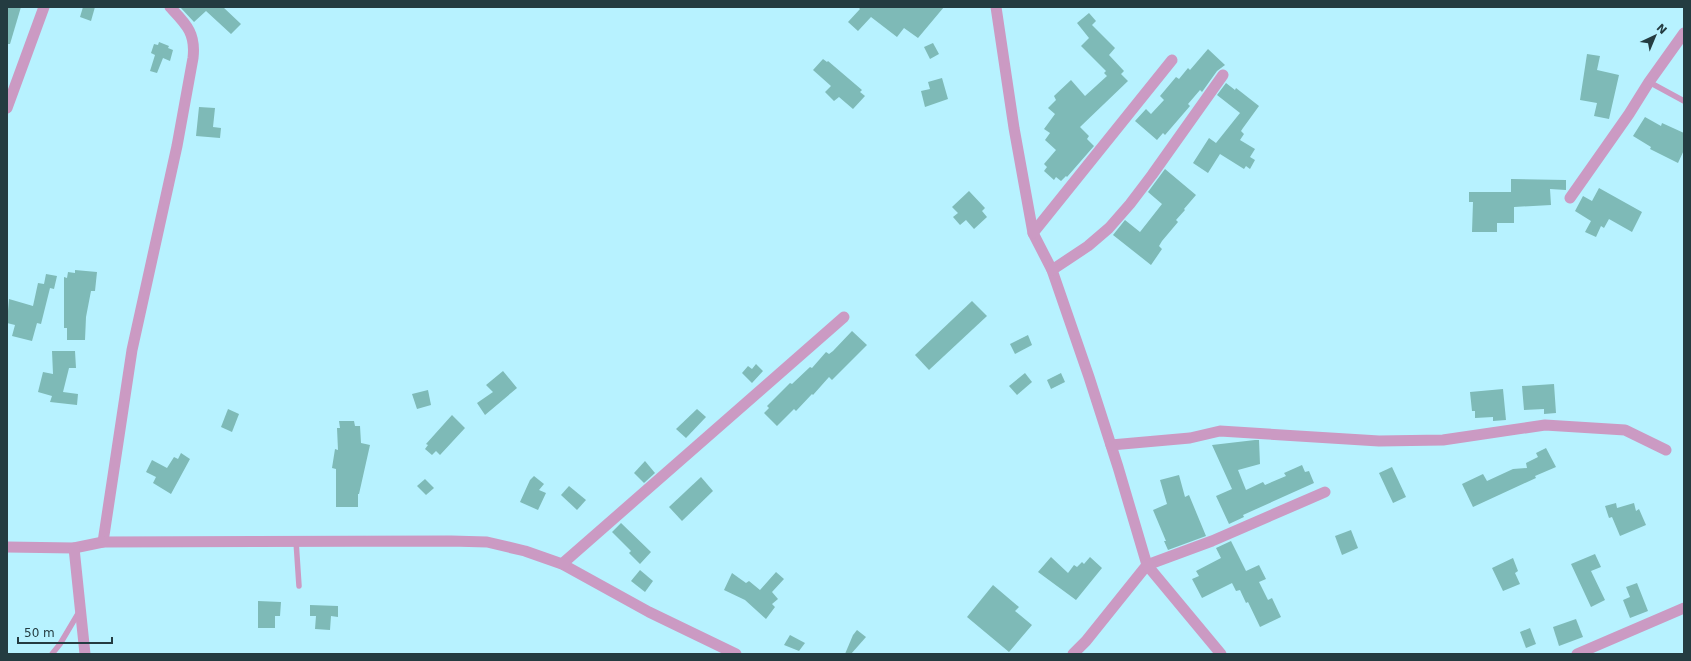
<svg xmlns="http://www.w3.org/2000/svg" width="1691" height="661" font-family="'DejaVu Sans',sans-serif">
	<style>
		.building { fill: #7ebab7 }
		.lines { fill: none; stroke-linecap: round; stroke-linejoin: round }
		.service { stroke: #cb9ac3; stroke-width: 5.5 }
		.minor { stroke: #cb9ac3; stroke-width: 11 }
		.tertiary { stroke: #cb9ac3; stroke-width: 11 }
	</style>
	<rect width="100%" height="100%" fill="#b7f2ff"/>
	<g class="building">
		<path d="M7,7H21L10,44H7Z"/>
		<path d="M83,7H95L91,21L80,17Z"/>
		<path d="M180,7H223L241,24L231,34L206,11L194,22Z"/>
		<path d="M858,7H944L918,38L904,28L897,37L871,17L858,31L848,22L860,9Z"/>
		<path d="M1089,13L1096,21L1092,25L1115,48L1109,55L1124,71L1121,74L1128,81L1080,127L1089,136L1087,139L1094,146L1067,177L1066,176L1061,181L1056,177L1054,180L1044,171L1047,167L1044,164L1056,150L1045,140L1050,133L1044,129L1055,114L1048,108L1056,100L1054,96L1071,80L1085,96L1107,76L1104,73L1106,71L1081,46L1089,38L1077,23Z"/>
		<path d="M159,42L169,46L168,48L173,50L170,61L163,58L157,73L150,71L155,55L151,53L154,44L158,45Z"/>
		<path d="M933,43L939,54L930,59L924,47Z"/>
		<path d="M1208,49L1225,65L1217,71L1202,92L1200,90L1188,104L1190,106L1165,135L1163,133L1157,140L1135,121L1146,109L1151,114L1164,100L1160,96L1176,77L1179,79L1188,68L1190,70Z"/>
		<path d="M1587,54L1600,56L1597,70L1619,75L1609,119L1594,116L1597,103L1580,100Z"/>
		<path d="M823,59L827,62L828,61L862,90L860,92L865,96L853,109L839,97L834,101L825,92L831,86L813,70Z"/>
		<path d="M942,78L948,99L925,107L921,91L930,89L928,82Z"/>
		<path d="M1226,83L1235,90L1236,88L1259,106L1243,128L1241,131L1244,134L1240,140L1255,149L1250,157L1255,160L1250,169L1246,166L1244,169L1220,154L1208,173L1193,163L1209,138L1216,143L1240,113L1217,95Z"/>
		<path d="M199,107L215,108L213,127L221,128L220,138L196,136Z"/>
		<path d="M1645,117L1661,126L1662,123L1684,133V150L1678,163L1650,149L1651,147L1633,136Z"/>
		<path d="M1165,169L1196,195L1184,209L1185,210L1176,220L1178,222L1162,241L1159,246L1162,249L1151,265L1113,235L1125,220L1140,232L1162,204L1148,192Z"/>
		<path d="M1511,179L1566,180V190L1550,189L1551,205L1514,207V223H1497V232H1472L1473,202H1469V192H1511Z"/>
		<path d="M1599,188L1642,212L1632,232L1609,219L1604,228L1601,226L1596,237L1585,232L1591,221L1575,211L1583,196L1592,201Z"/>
		<path d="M969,191L985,208L982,211L987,217L974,229L966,220L960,225L953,217L958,213L952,207Z"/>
		<path d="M75,270L97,272L95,291H91L86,317L85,340H67V328H64V277L67,278L68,272L75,273Z"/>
		<path d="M46,274L57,276L54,289L50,288L41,324L37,323L32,341L12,336L15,325L7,323L9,299L33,306L38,283L44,284Z"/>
		<path d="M972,301L987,316L929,370L915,355Z"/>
		<path d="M852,331L867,345L832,380L829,377L813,395L812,394L796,411L794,409L777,426L764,413L769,408L767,406L790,383L792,384L810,367L812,368L826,352L829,354L833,351Z"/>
		<path d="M1028,335L1032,345L1015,354L1010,344Z"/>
		<path d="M52,351H75L76,368H69L63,392L78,394L77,405L50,402L52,396L38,392L43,372L53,374Z"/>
		<path d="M756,364L763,371L752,383L742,373L748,366L752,369Z"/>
		<path d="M503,371L517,388L485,415L477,403L493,392L486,385Z"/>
		<path d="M1025,373L1032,382L1017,395L1009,386Z"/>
		<path d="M1061,373L1065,382L1051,389L1047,380Z"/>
		<path d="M1554,384L1556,413L1544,414V409L1524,410L1522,386Z"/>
		<path d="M1503,389L1506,420L1493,421V417L1475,418V411H1472L1470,392Z"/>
		<path d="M428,390L431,405L417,409L412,394Z"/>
		<path d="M228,409L239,414L232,432L221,427Z"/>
		<path d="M697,409L706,417L686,438L676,429Z"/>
		<path d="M452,415L465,428L440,455L436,451L432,455L425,449L428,445L426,444Z"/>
		<path d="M339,421H354L355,426H360L361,443L370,445L359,494H358V507H336V469L332,468L335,449L338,450L337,428H340Z"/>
		<path d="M1255,440H1259L1260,464L1238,470L1246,490L1263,482L1265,485L1286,476L1284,473L1302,465L1305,472L1309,471L1314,483L1243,515L1244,517L1229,524L1216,496L1232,489L1212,445Z"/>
		<path d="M1546,448L1556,467L1535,476L1536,478L1473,507L1462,484L1483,474L1487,481L1513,469L1527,468L1526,463L1538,457L1536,453Z"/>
		<path d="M181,453L190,459L171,494L153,483L156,477L146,472L152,460L167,468L174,457L178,459Z"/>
		<path d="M645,461L655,473L644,483L634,473Z"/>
		<path d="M1392,467L1406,497L1393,503L1379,473Z"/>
		<path d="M1179,475L1185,497L1189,495L1206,536L1168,550L1164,541H1166L1153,510L1167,504L1160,480Z"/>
		<path d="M534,476L544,484L539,490L546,493L538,510L520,502L530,480Z"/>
		<path d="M701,477L713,491L682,521L669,507Z"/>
		<path d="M425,479L434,488L426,495L417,486Z"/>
		<path d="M569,486L586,500L577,510L561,495Z"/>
		<path d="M1616,503L1617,508L1634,503L1636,511L1639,509L1646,525L1620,536L1612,517L1609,518L1605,506Z"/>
		<path d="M621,523L651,552L640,564L629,553L631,551L612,532Z"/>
		<path d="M1351,530L1358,548L1342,555L1335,536Z"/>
		<path d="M1231,541L1246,571L1259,565L1266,579L1259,582L1268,600L1272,598L1281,617L1260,627L1248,602L1246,603L1240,590L1236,591L1232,583L1202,598L1192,579L1199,576L1196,571L1221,558L1216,548Z"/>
		<path d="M1595,554L1601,567L1591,571L1605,600L1591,607L1571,564Z"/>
		<path d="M1051,557L1068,573L1074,565L1077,567L1082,562L1084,564L1090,557L1102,568L1076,600L1038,572Z"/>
		<path d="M1513,558L1518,571L1515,573L1520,584L1503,591L1492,568Z"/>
		<path d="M640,570L653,581L645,592L631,581Z"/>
		<path d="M776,572L784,579L772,592L778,599L772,604L775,607L766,619L745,600L724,590L732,573L746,583L749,581L760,590Z"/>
		<path d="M1637,583L1648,611L1630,618L1623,600L1630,597L1626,587Z"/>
		<path d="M993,585L1019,607L1015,611L1032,625L1009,652L967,617Z"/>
		<path d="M258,601L281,602L280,616H275V628H258Z"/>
		<path d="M310,605L338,606V617L331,616L330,630L315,629L316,616H310Z"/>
		<path d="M1576,619L1583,637L1559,646L1553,627Z"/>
		<path d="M1530,628L1536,644L1526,648L1520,632Z"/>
		<path d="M857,630L866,637L851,654H845L853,635Z"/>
		<path d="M790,635L805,643L799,651L784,645Z"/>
	</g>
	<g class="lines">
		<g class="service">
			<path d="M1649,82L1684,101"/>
			<path d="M296,541L299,586"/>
			<path d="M52,654L60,644L79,612"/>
		</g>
		<g class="minor">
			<path d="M996,7L1014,128L1033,233L1052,270L1089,377L1118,467L1147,565L1086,641L1073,654"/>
			<path d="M7,108L44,7"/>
			<path d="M1570,198L1629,114L1649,82L1684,33"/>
			<path d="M1033,233L1172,60"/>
			<path d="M1052,270L1088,246L1109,228L1130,204L1152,175L1223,75"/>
			<path d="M1111,445L1190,438L1220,431L1379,441L1443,440L1545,425L1625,430L1666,450"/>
			<path d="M103,542L132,350L177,146L193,58C196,33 186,24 170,7"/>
			<path d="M7,547L74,548L103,542L451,541L487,542L525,551L562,564L649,612L736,654"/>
			<path d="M562,564L844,317"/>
			<path d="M1221,654L1147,565L1212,541L1325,492"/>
			<path d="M1577,654L1684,608"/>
		</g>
		<path class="tertiary" d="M74,548L85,654"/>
	</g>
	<rect width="1691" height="661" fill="none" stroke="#243c41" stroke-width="16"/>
	<g transform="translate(1655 36) rotate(44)" stroke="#b7f2ff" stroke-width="3" paint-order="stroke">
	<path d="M0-3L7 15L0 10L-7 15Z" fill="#243c41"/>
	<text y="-6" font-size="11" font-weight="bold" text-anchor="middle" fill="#243c41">N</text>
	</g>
	<path d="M18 637v6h94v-6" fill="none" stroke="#243c41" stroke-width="2"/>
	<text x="24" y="637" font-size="12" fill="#243c41" stroke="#b7f2ff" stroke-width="3" paint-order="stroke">50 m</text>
</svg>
